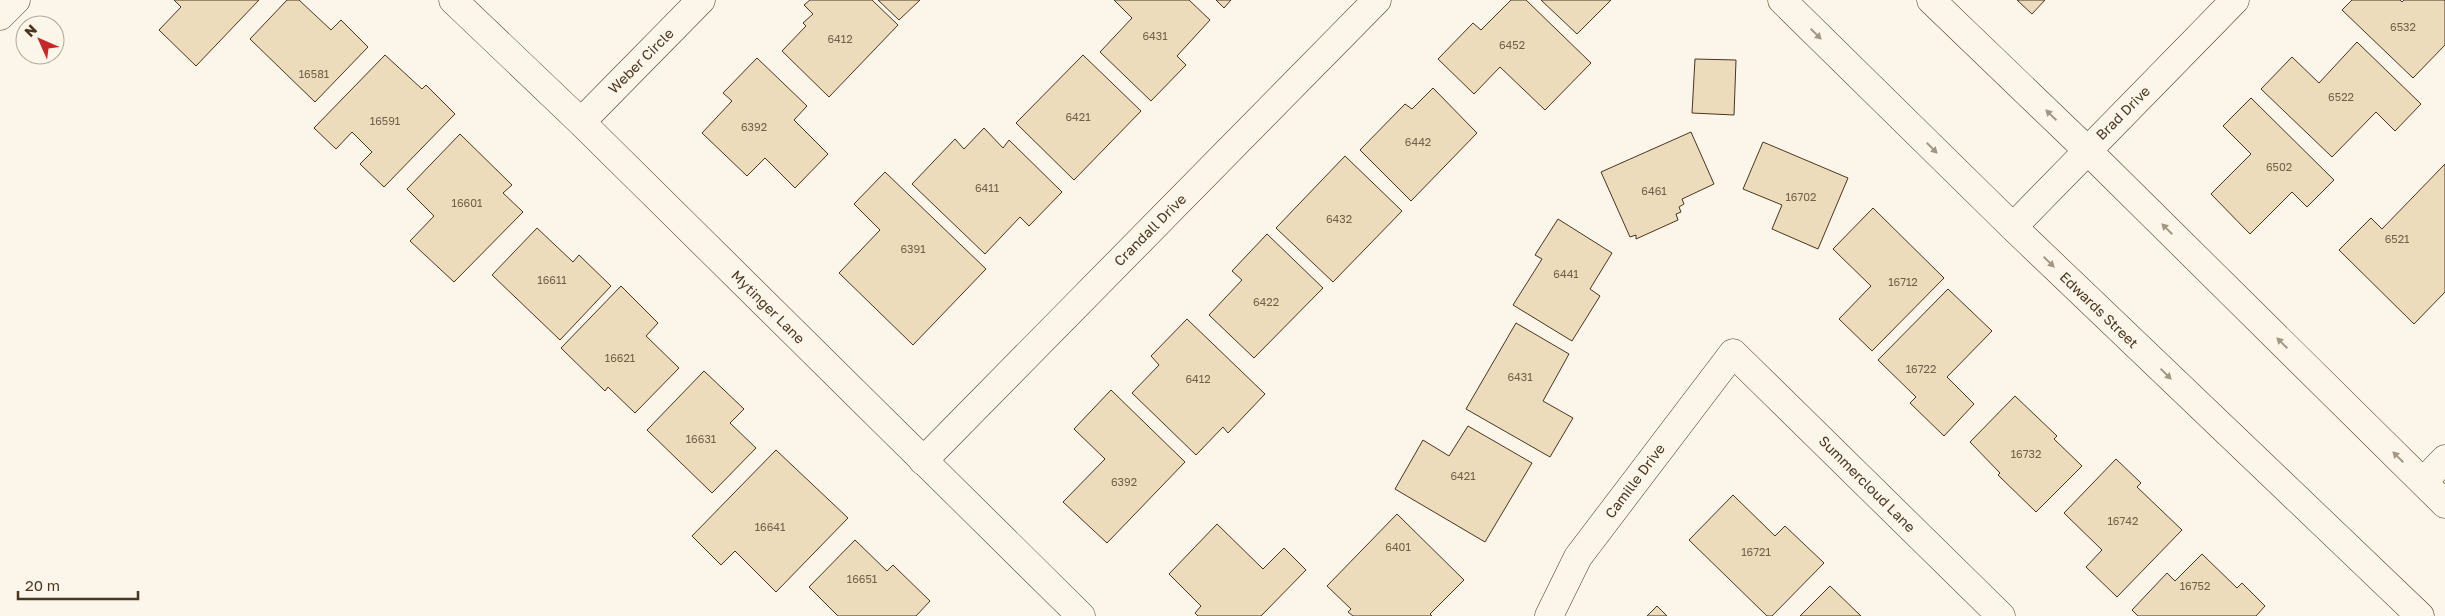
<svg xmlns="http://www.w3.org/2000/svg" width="2445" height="616" font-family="'Golos Text',sans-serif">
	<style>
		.building { fill: #ecdcbc; stroke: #4a3520 }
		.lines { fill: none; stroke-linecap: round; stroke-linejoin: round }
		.minor-casing { stroke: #4a3520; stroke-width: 29 }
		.secondary-casing { stroke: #4a3520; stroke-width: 29 }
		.minor { stroke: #fbf6e9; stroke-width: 28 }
		.secondary { stroke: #fbf6e9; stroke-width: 28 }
		.oneway { fill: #a29684 }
		.labels { text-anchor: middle; stroke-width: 4; stroke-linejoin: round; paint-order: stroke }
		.number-label { font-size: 11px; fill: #725f47 }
		.street-label { font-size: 14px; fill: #4a3520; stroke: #fbf6e9 }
	</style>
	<rect width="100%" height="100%" fill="#fbf6e9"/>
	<g class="building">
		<path d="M174,0H259L196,66L159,30L181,7Z"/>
		<path d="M287,0H299L331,30L341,20L368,47L315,102L250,39Z"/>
		<path d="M810,0H872L898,25L829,97L782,51L806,26L803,23L813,14L804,5Z"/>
		<path d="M878,0H920L899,20Z"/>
		<path d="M1114,0H1189L1210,20L1177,56L1186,65L1151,101L1100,52L1132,18Z"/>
		<path d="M1216,0H1231L1224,8Z"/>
		<path d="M1511,0H1526L1591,63L1545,110L1500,67L1474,94L1438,59L1473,23L1481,30Z"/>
		<path d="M1541,0H1611L1577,34Z"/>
		<path d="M2017,0H2045L2032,14Z"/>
		<path d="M2352,0H2400L2402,2L2404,0H2445V45L2413,78L2342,10Z"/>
		<path d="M2357,42L2421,104L2395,131L2376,112L2332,157L2261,89L2292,57L2319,83Z"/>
		<path d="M385,55L422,89L426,85L455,114L384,187L360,164L372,152L352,132L336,149L314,128Z"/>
		<path d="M1083,55L1141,111L1074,180L1016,123Z"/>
		<path d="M757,58L807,106L794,120L828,154L795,188L765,158L747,176L702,133L732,101L723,93Z"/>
		<path d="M1695,59L1736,60L1734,115L1692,113Z"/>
		<path d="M1433,88L1477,133L1411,201L1360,150L1405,104L1412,109Z"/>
		<path d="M2251,98L2334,180L2307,207L2292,192L2250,234L2211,194L2251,154L2223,126Z"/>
		<path d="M984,128L1003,148L1009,140L1062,192L1029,226L1020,217L985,254L912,184L955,139L964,149Z"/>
		<path d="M1691,132L1714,184L1682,199L1684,204L1679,207L1681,212L1676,214L1678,220L1636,239V235L1630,237L1601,172Z"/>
		<path d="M460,134L512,185L503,193L523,212L454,282L410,241L434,216L407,189Z"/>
		<path d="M1763,142L1848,178L1818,249L1772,229L1782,205L1743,189Z"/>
		<path d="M1345,156L1402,211L1333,282L1276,228Z"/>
		<path d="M2445,164V292L2414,324L2339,250L2371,218L2382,229Z"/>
		<path d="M885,172L986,269L913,345L839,273L880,230L854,204Z"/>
		<path d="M1873,208L1944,278L1872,351L1839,319L1871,286L1833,249Z"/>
		<path d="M1558,219L1612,253L1590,289L1600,296L1572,341L1513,305L1542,259L1535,255Z"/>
		<path d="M537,228L573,262L579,255L611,286L560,340L492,275Z"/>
		<path d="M1267,234L1323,288L1254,358L1209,315L1242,280L1232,271Z"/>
		<path d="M621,286L658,323L646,336L679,368L635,413L608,387L605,391L561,348Z"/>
		<path d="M1948,289L1992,331L1947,377L1974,404L1944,436L1910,403L1916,397L1878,360Z"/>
		<path d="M1187,319L1265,394L1228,433L1223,427L1196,455L1132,393L1159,365L1151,356Z"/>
		<path d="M1516,323L1569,354L1543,401L1573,418L1550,457L1466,409Z"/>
		<path d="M704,371L744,409L730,423L756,448L712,493L647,430Z"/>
		<path d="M1111,390L1185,462L1107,543L1063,502L1105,459L1074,429Z"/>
		<path d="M2015,396L2057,436L2054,439L2082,466L2036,512L1998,475L2000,473L1970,442Z"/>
		<path d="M1468,426L1532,463L1485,542L1395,489L1423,440L1449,456Z"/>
		<path d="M776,450L848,518L776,592L735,551L721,565L692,536Z"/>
		<path d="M2116,459L2141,483L2137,487L2182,530L2117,597L2086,567L2102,550L2064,513Z"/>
		<path d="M1733,495L1775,536L1785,526L1824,563L1772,616H1767L1689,540Z"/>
		<path d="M1397,514L1464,580L1430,614L1432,616H1353L1348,612L1351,609L1327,586Z"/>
		<path d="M1217,524L1263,569L1284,548L1306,570L1261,616H1198L1195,613L1201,606L1169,574Z"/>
		<path d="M855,540L887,571L893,565L930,601L916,616H838L809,587Z"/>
		<path d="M2202,554L2237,588L2242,583L2265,606L2256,616H2138L2132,610L2167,573L2175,581Z"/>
		<path d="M1830,586L1861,616H1800Z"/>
		<path d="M1657,606L1667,616H1647Z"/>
	</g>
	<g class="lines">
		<g class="minor-casing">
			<g id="minor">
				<path d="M453,0L581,122L1081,616"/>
				<path d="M0,16L16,0"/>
				<path d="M581,122L701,0"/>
				<path d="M2013,227L2235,0"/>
				<path d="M923,461L1377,0"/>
				<path d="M2423,482L2445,459"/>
				<path d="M1549,616L1578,557L1733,353L2001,616"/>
			</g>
		</g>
		<g class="secondary-casing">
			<g id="secondary">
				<path d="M1782,0L2013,227L2420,616"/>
				<path d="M1931,0L2087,150L2445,504"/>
			</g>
		</g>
		<use href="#minor" class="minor"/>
		<use href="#secondary" class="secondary"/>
	</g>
	<defs><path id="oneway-solid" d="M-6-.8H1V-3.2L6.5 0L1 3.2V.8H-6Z" transform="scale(1.25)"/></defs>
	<g class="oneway">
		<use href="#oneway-solid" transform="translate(1816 34) rotate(45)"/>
		<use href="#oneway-solid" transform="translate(2051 115) rotate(-136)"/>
		<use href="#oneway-solid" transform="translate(1932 148) rotate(45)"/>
		<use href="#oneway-solid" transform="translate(2167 229) rotate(-135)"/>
		<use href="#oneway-solid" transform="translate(2049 262) rotate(44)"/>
		<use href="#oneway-solid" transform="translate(2282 343) rotate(-135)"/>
		<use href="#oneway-solid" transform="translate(2166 374) rotate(44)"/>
		<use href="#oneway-solid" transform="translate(2398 457) rotate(-135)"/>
	</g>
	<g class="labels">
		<g class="number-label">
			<text x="2403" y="31">6532</text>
			<text x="1155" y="40">6431</text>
			<text x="840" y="43">6412</text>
			<text x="1512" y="49">6452</text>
			<text x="314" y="78">16581</text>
			<text x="2341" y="101">6522</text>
			<text x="1078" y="121">6421</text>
			<text x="385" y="125">16591</text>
			<text x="754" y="131">6392</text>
			<text x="1418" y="146">6442</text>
			<text x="2279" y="171">6502</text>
			<text x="987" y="192">6411</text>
			<text x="1654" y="195">6461</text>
			<text x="1801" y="201">16702</text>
			<text x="467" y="207">16601</text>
			<text x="1339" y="223">6432</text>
			<text x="2397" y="243">6521</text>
			<text x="913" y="253">6391</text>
			<text x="1566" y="278">6441</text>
			<text x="552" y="284">16611</text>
			<text x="1903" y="286">16712</text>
			<text x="1266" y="306">6422</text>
			<text x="620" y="362">16621</text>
			<text x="1921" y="373">16722</text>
			<text x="1520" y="381">6431</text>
			<text x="1198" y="383">6412</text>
			<text x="701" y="443">16631</text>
			<text x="2026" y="458">16732</text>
			<text x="1463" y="480">6421</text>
			<text x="1124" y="486">6392</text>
			<text x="2123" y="525">16742</text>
			<text x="770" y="531">16641</text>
			<text x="1398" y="551">6401</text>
			<text x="1756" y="556">16721</text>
			<text x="862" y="583">16651</text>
			<text x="2195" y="590">16752</text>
		</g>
		<g class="street-label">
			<text transform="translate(641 61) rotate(-45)" y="5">Weber Circle</text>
			<text transform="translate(2123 113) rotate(-45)" y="5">Brad Drive</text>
			<text transform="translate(1150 230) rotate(-45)" y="5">Crandall Drive</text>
			<text transform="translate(768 307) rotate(45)" y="5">Mytinger Lane</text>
			<text transform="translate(2099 310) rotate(44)" y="5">Edwards Street</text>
			<text transform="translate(1635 481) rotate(-53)" y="5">Camille Drive</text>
			<text transform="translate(1867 484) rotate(45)" y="5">Summercloud Lane</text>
		</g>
	</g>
	<g transform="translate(40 40) rotate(315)"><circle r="24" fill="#fbf6e9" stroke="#b4a999"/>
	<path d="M0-4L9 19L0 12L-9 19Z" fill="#c62828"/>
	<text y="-8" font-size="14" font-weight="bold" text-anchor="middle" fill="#4a3520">N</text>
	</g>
	<path d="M18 591v8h120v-8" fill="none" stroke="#4a3520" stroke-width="2.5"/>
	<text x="25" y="591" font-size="15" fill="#4a3520" stroke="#fbf6e9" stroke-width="4" paint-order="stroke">20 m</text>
</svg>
